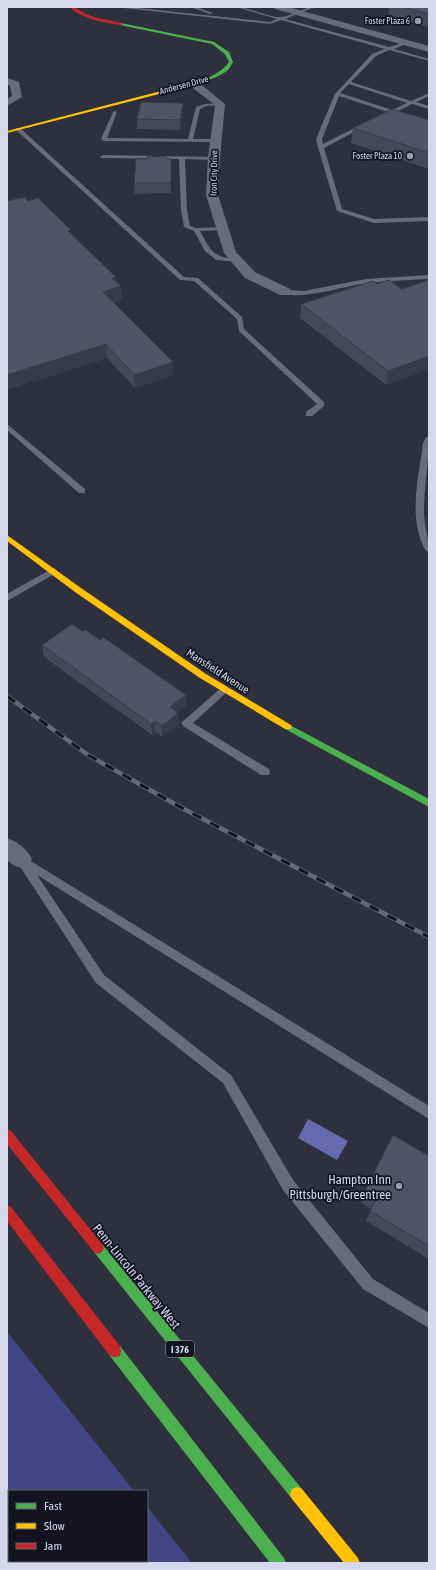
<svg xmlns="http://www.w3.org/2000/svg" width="436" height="1570" font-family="'Asap Condensed',sans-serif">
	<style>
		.forest { fill: #434685 }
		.water { fill: #666bb0 }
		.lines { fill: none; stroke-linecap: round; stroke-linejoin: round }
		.lane { fill: #696b7b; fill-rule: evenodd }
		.street { fill: #696b7b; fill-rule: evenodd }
		.fast { fill: #4caf50; fill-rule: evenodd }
		.slow { fill: #ffc107; fill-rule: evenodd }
		.jam { fill: #c62828; fill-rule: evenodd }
		.rail-casing { stroke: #676875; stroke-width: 4.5 }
		.rail { stroke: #131420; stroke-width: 3; stroke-dasharray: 10; stroke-linecap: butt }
		.wall { fill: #464759 }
		.shaded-wall { fill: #393a48 }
		.building { fill: #515367; stroke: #393a48 }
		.poi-dot { fill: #9b9dae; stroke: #131420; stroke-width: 1.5 }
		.labels { text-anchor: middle; stroke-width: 3.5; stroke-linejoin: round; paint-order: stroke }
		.far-poi-label { font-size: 9px; fill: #d5d8ea; stroke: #131420; text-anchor: end }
		.far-street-label { font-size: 9px; fill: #d5d8ea; stroke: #131420 }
		.shield { fill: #131420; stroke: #9b9dad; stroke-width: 1 }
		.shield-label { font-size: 10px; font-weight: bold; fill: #d5d8ea }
		.street-label { font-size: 11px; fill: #d5d8ea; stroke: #131420 }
		.near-poi-label { font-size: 13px; fill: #d5d8ea; stroke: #131420; text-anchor: end }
		.near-street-label { font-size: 13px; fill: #d5d8ea; stroke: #131420 }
	</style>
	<rect width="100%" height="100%" fill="#2e303e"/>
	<path class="forest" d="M7,1332L134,1491H9V1561H147V1507L192,1563H7Z"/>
	<path class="water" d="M308,1119L348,1141L337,1160L298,1138Z"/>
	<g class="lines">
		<g class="lane">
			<path d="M115,7H129L270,22L277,19L236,7C249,7 273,19 282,17C294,15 303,7 315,7L285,19L389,47L406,42V44L394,49L429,59V61L389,50L376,56L351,82L411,101L429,93V96L416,102L429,106V109L412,104L396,112L397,114H392L384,117L382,115L388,112L339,96L322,139L323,144L362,124L367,125L324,148L342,209L374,219L429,217V221L374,223L337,211L318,147L316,139L335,94L372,54L385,49L281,20L270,24ZM349,84L407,103L392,110L340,93Z"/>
			<path d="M190,7H196L213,13L210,14Z"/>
			<path d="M220,103L222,105L206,106L200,109L193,139H216L219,141L218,142L104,141L101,139L113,112L115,111L117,112L107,138L188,139L196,107L205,104Z"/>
			<path d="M16,128H20L184,277L198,278L242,317L244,329L324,402V406L312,416H306V412L317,404L239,331L237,319L194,281L180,280L16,130Z"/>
			<path d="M103,155L216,157V159L214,160L185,159L187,210L190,226L196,228L224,227V229L222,230L200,231C212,253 213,257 238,259L240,260V262L216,260L205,251L194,231L184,227L181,210L179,159L101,158L100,157Z"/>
			<path d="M429,275V279C408,280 387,281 367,283C349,285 295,302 282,292L285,290L304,291L366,279Z"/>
			<path d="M7,424L85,489V493H79L7,430Z"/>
			<path d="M426,437H429C429,462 424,487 424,512C424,525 429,538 429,552L426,551C407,519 419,477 423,443Z"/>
			<path d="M53,568L56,569L57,571L56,573L7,601V594Z"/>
			<path d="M224,687L227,688L229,690L227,692L193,723L269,769L270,772L269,775H261L183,726L181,723L221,688Z"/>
			<path d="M21,855L429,1106V1119L37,875L104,975L231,1075L293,1180L373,1279L429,1313V1328L363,1289L283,1190L223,1083L96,983L17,862L16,859L17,856Z"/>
		</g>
		<g class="street">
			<path d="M274,7H288L429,46V52L275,9Z"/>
			<path d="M7,78L19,82L22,97L7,106V99L12,96L10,86L7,84Z"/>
			<path d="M193,80L197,81L225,104L220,158L218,195L236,252L255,272L290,289L292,292L290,295H280L245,278L224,253L206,195L208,158L215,105L189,85L188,83L189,81Z"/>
			<path d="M7,838C18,842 27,849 32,859L29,866C19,869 15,867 7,860Z"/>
		</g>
		<g class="fast">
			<path d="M121,23L214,42L229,52L233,62C231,65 230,68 228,70C219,79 172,93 159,93V91C180,86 216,81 229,62L225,54L212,44L120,25Z"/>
			<path d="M288,724L429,799V807L285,729L284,727Z"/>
			<path d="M98,1242L102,1244L302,1489L304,1494L302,1499L297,1501L292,1499L94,1252L92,1248L94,1244Z"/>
			<path d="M115,1345L120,1346L284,1558L286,1563H270L110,1356L109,1351L110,1346Z"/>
		</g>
		<g class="slow">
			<path d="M161,91L163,93L7,133V131Z"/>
			<path d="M7,535L81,588L206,674L291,725L292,727L291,729H285L200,678L75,592L7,541Z"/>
			<path d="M297,1487L302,1489L358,1558L360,1563H344L292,1499L290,1494L292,1489Z"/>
		</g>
		<g class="jam">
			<path d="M70,7C77,7 84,14 91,16C101,20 114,20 123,24L121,25C103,22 84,20 70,7Z"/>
			<path d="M7,1129L11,1131L102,1244L104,1248L102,1252L98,1254L94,1252L7,1144Z"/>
			<path d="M7,1205L11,1207L120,1346L121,1351L120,1356L115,1357L110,1356L7,1221Z"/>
		</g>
		<g class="rail-casing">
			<path id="rail" d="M7,696L88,755L182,808L429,937"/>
		</g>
		<use href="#rail" class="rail"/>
	</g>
	<g class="wall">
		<path d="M389,7H429V27L388,16Z"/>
		<path d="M183,103V113L180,130L137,129V119Z"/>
		<path d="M429,120V169L351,143L353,128Z"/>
		<path d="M167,159H171V193L135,194L134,183Z"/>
		<path d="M7,201H28L72,234L121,286L122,300L114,302L173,375L135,388L107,358L9,389L7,386Z"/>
		<path d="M429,280V369L386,385L300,318L301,304L377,284L402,289Z"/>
		<path d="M82,631L100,640L186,695V706L178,713L179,724L162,737L155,732L152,735L44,657L42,645Z"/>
		<path d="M429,1156V1259L366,1221L371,1209L361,1203L364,1193Z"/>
	</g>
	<g class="shaded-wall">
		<path d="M183,103V113L180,130V120Z"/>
		<path d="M116,277L117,288L121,286L122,300L105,305L103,292L112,278Z"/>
		<path d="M106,344L107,358L9,389L7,375Z"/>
		<path d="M429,356V369L386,385L388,371Z"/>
		<path d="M173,362V375L135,388L134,375Z"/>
		<path d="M186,695V706L171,719L170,707Z"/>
		<path d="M178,713L179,724L162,737V726Z"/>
		<path d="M155,721V732L152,735L151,724Z"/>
	</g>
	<g class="building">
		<path d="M402,7H429V14Z"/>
		<path d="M141,102L183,103L180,120L137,119Z"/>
		<path d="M392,109L429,120V153L353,128Z"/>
		<path d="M166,156L167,159H171V183H134L136,159H147V157Z"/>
		<path d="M25,197L28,201L38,198L71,230L68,231L116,277L112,278L121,286L103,292L173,362L134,375L106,344L7,375V201Z"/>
		<path d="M389,280L402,289L429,280V356L388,371L301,304L373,281L377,284Z"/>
		<path d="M72,624L82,631L86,630L100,640L103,637L186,695L170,707L178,713L162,726L155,721L151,724L42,645Z"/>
		<path d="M393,1135L429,1156V1246L370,1211L376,1199L364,1193Z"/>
	</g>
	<g class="poi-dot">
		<circle cx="418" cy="21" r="4"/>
		<circle cx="410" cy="156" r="4"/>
		<circle cx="399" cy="1186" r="4"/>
	</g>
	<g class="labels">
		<g class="far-poi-label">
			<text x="410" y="24">Foster Plaza 6</text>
			<text x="402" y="159">Foster Plaza 10</text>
		</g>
		<g class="far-street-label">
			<text transform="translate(184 85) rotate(-15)" y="3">Andersen Drive</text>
			<text transform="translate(214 173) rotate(-89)" y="3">Iron City Drive</text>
		</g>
		<rect class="shield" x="166" y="1341" width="28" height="16" rx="3"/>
		<g class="shield-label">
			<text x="180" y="1353">I 376</text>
		</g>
		<g class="street-label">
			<text transform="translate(218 671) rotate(33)" y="4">Mansfield Avenue</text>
		</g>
		<g class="near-poi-label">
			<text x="391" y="1184">Hampton Inn<tspan x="391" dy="15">Pittsburgh/Greentree</tspan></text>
		</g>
		<g class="near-street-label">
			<text transform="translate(137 1276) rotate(51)" y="5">Penn-Lincoln Parkway West</text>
		</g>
	</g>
	<rect width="436" height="1570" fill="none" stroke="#d5d8ea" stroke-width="16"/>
	<rect x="8" y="1490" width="140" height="72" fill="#131420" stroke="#616271"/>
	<rect x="16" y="1503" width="20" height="6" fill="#4caf50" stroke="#616271"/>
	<text x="44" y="1510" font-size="12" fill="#d5d8ea">Fast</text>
	<rect x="16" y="1523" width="20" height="6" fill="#ffc107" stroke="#616271"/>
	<text x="44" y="1530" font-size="12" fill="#d5d8ea">Slow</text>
	<rect x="16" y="1543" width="20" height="6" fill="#c62828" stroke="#616271"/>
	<text x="44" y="1550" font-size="12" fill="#d5d8ea">Jam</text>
</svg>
